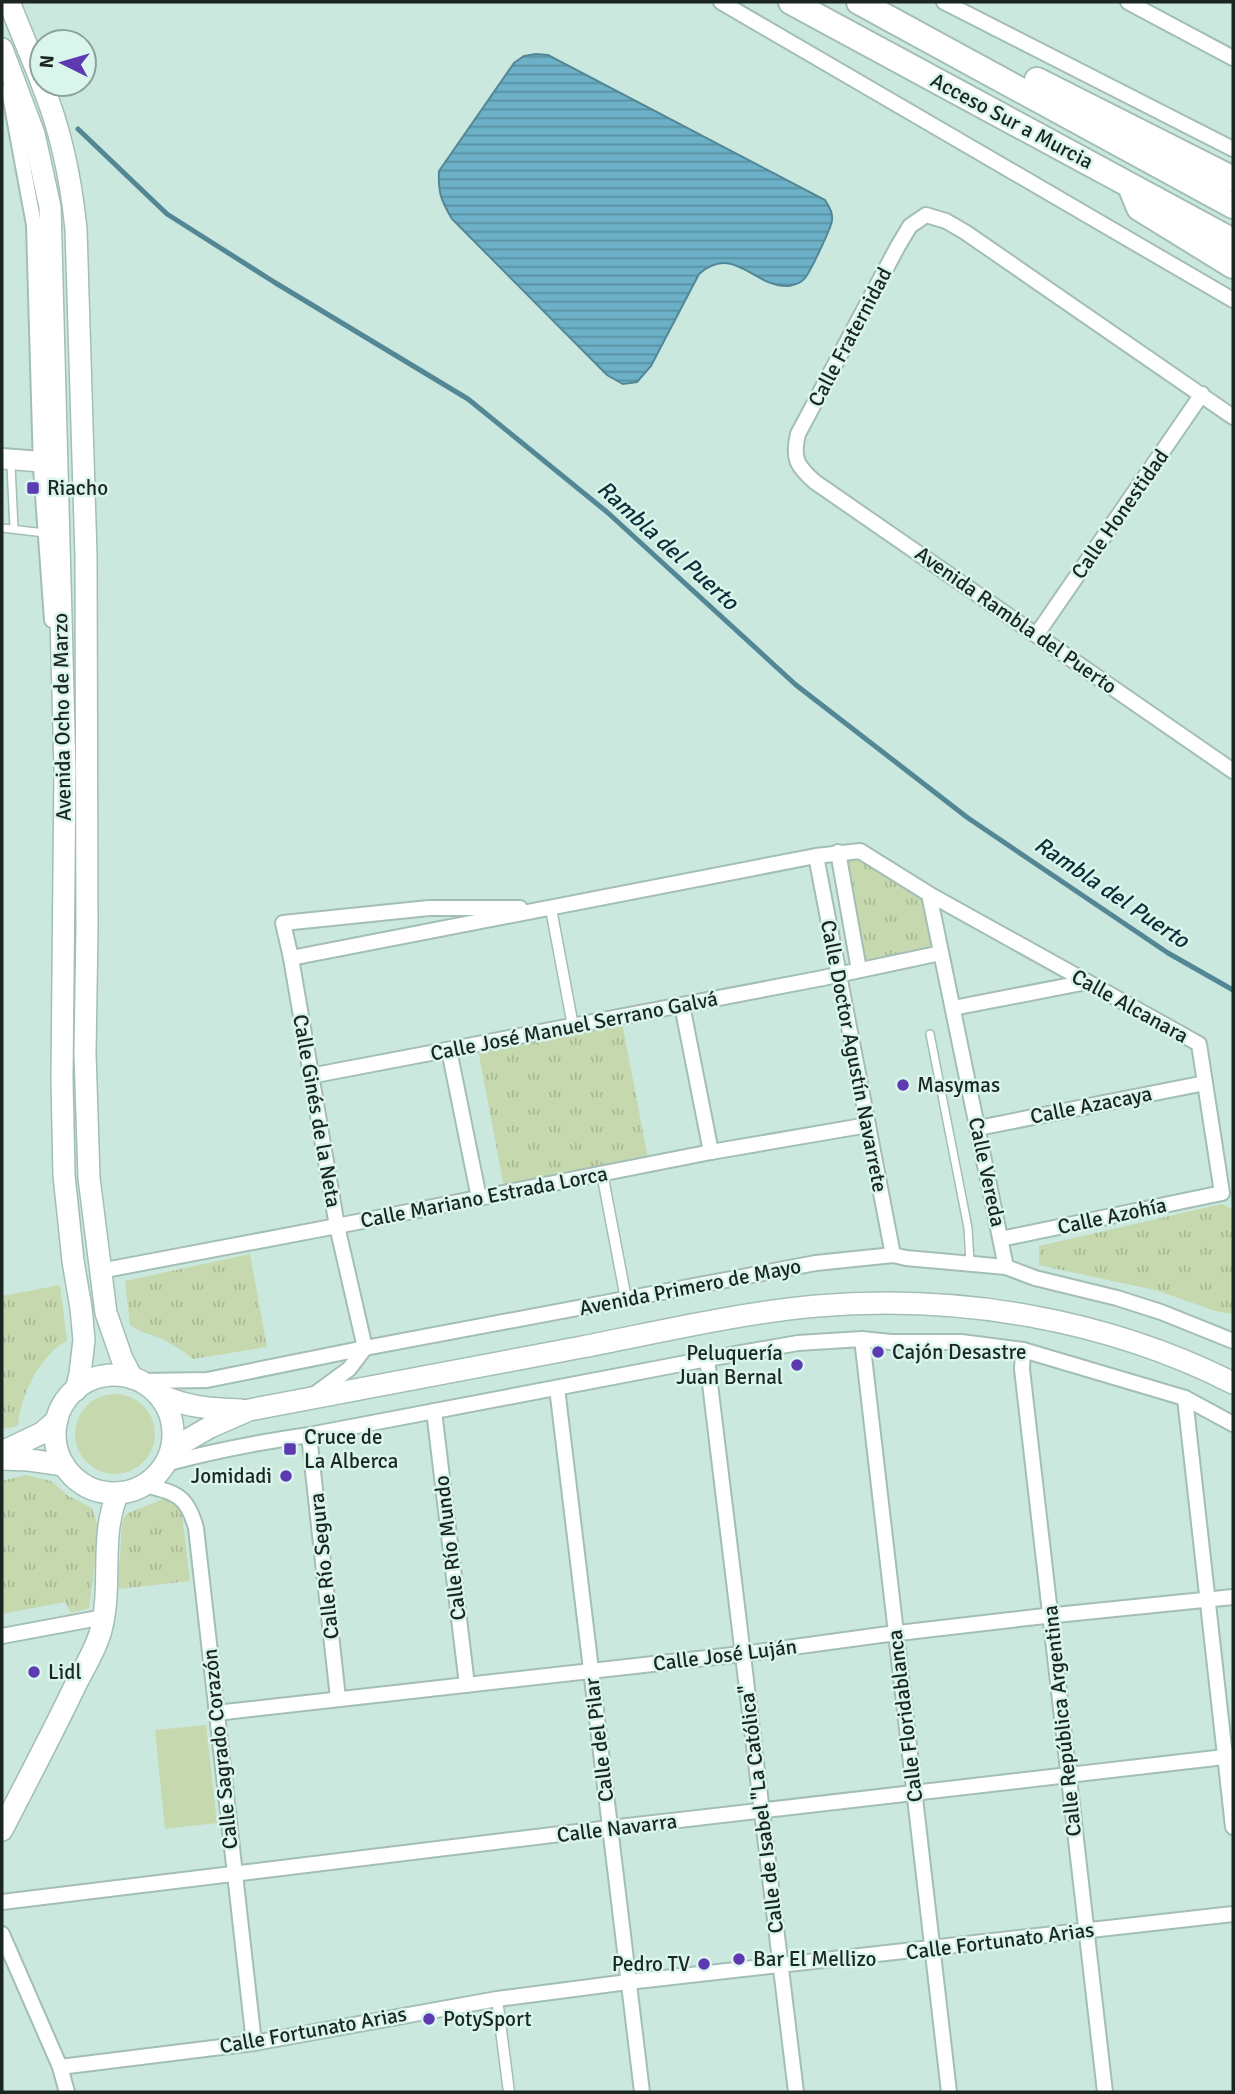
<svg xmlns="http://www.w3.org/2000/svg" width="1235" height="2094" font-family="Signika,sans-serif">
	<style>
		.green { fill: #c6d8ae }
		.park { fill: url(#park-tufts) }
		.water { fill: url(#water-rules); stroke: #548796; stroke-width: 2 }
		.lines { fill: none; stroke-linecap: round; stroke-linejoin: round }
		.stream { stroke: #548796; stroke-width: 5 }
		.service-casing { stroke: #a3beb5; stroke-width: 10 }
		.pedestrian-casing { stroke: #a3beb5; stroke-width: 13 }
		.minor-casing { stroke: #a3beb5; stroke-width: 18 }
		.primary-casing { stroke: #a3beb5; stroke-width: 24 }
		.motorway-casing { stroke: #a3beb5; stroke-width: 28 }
		.service { stroke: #fff; stroke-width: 7 }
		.pedestrian { stroke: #fff; stroke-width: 10 }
		.minor { stroke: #fff; stroke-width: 14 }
		.primary { stroke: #fff; stroke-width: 21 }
		.motorway { stroke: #fff; stroke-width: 24 }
		.poi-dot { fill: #5d39b2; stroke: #d9f5ec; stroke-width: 2.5 }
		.labels { text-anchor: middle; stroke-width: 5; stroke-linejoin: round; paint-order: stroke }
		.street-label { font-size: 21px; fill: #1b2623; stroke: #d9f5ec }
		.poi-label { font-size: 21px; fill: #1b2623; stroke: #d9f5ec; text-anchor: start }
		.water-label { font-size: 23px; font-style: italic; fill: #0c2e38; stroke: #d9f5ec }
	</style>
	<defs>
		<pattern id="park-tufts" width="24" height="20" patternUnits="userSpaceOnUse" patternTransform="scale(1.75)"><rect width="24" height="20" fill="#c6d8ae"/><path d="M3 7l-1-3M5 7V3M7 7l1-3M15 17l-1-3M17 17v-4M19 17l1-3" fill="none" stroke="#aab995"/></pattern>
		<pattern id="water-rules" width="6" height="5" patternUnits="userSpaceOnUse" patternTransform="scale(1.75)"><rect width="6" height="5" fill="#6cb1c7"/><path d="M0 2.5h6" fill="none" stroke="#5890a1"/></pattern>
	</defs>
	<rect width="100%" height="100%" fill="#cbe8de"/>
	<g class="green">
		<circle cx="115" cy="1434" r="40"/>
		<path d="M206,1725L217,1823L165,1829L155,1730Z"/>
	</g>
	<g class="park">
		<path d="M860,851L929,894L941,953L859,970L838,852Z"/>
		<path d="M621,1017L649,1164L505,1193L477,1044Z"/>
		<path d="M1222,1204L1233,1210V1314L1215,1311L1159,1291L1039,1265V1246Z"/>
		<path d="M250,1254L267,1347L193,1359C182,1350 171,1343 157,1337C147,1333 139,1332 130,1325L125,1281Z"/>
		<path d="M60,1285L67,1341C40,1354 20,1397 18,1426L2,1429V1296Z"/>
		<path d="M26,1475L51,1481L67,1495L92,1508L99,1530L89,1608L71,1613L65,1602L2,1614V1481Z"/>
		<path d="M164,1499L181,1506L190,1581L118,1589L122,1523L126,1514Z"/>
	</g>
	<path class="water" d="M536,54L548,55L825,200C829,207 833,212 832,220C832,226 809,275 804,279C801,283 794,285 789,286C754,288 734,243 699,274L651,366L637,382L623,384L607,375L452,219C441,200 438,193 439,171L514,63L524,56Z"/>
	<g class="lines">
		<path class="stream" d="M78,129L167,214L274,282L468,399L607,512L796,685L968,818L1168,953L1233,990"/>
		<g class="service-casing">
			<g id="service">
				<path d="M2,465L41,468"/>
				<path d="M11,466L14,528"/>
				<path d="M2,528L45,533"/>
				<path d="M930,1034L968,1228L970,1263"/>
			</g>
		</g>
		<g class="pedestrian-casing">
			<g id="pedestrian">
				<path d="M551,909L573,1026"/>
				<path d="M602,1173L626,1299"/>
				<path d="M497,1999L509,2092"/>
			</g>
		</g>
		<g class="minor-casing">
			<g id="minor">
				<path d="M721,2L1233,300"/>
				<path d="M944,2L1233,149"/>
				<path d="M1128,2L1233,58"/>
				<path d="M9,90L34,225L41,468L52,620"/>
				<path d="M1233,417L965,232L946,221L926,215L910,226L898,246L798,434C792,459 797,466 815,482L1233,771"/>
				<path d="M2,456L42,459"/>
				<path d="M1037,634L1202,394"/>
				<path d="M838,852L859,970"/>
				<path d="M816,856L893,1255"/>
				<path d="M929,894L1006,1267"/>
				<path d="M291,958L816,856L860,851L929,894L1199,1044L1222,1193L1001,1239"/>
				<path d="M682,1005L711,1152"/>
				<path d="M953,1008L1087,982"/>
				<path d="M449,1050L479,1198"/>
				<path d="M310,1076L823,978L941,953"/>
				<path d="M978,1128L1205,1083"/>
				<path d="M100,1271L337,1226L711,1152L868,1125"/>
				<path d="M862,1339L949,2092"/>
				<path d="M1023,1350L1022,1369L1105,2092"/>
				<path d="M707,1359L796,2092"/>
				<path d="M141,1381L207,1380L365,1348L816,1263L893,1255L906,1258L1006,1267L1035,1278L1117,1298L1161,1312L1233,1341"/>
				<path d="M557,1388L642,2092"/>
				<path d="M315,1394L349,1369L365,1348L337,1226L291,958L283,923L429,908H520"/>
				<path d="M1185,1398L1233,1827"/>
				<path d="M434,1411L467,1685"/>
				<path d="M309,1435L338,1698"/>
				<path d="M165,1464C213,1451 260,1442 309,1435L707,1359L798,1343L862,1339L891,1342H961L1023,1350L1185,1398L1233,1424"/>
				<path d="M145,1485C176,1493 187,1495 196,1528L254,2043"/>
				<path d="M2,1636L104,1617"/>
				<path d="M216,1713L742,1654L881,1635L1036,1617L1233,1597"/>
				<path d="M2,1902L610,1828L1233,1756"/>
				<path d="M2,1934L60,2067L67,2092"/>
				<path d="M60,2067L254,2043L497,1999L628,1982L1233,1914"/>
			</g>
		</g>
		<g class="primary-casing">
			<g id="primary">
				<path d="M9,2L42,83"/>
				<path d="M2,49L34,134L50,207L65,769L62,1079L64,1175L73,1261L81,1308L84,1340L80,1374L76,1390"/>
				<path d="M42,84C61,130 71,180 76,229L86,556L87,928L85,1053L89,1178L106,1313L122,1359L132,1378"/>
				<circle cx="114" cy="1434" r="59"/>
				<path d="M158,1394C185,1407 211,1409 241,1410"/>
				<path d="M172,1449L210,1427L249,1410C360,1389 471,1368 582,1347C659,1332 739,1313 817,1306C958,1294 1106,1319 1233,1383"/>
				<path d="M2,1452L42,1433L57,1420"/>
				<path d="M2,1459L29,1460L64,1465"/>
				<path d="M2,1830C26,1783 51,1736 74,1688C83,1669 96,1650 101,1630C113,1585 99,1536 118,1493"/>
			</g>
		</g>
		<g class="motorway-casing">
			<g id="motorway">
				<path d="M791,2L1233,241"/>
				<path d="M859,2L1233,206"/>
				<path d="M1037,80L1233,179"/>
				<path d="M1132,191L1139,208L1233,266"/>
			</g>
		</g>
		<use href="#service" class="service"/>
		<use href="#pedestrian" class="pedestrian"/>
		<use href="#minor" class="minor"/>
		<use href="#primary" class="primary"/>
		<use href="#motorway" class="motorway"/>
	</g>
	<g class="poi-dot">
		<rect x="26" y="481" width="14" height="14" rx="3.5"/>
		<circle cx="903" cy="1085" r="7"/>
		<circle cx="878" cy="1352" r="7"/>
		<circle cx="797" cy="1365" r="7"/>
		<rect x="283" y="1442" width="14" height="14" rx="3.5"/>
		<circle cx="286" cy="1476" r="7"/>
		<circle cx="34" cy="1672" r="7"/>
		<circle cx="739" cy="1959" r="7"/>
		<circle cx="704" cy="1964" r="7"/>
		<circle cx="429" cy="2019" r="7"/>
	</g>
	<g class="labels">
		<g class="street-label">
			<text transform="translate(1012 121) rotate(28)" y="7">Acceso Sur a Murcia</text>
			<text transform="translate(850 337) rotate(-62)" y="7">Calle Fraternidad</text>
			<text transform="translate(1120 514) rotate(-55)" y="7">Calle Honestidad</text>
			<text transform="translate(1016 620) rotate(35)" y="7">Avenida Rambla del Puerto</text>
			<text transform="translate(62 717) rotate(-91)" y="7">Avenida Ocho de Marzo</text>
			<text transform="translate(1130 1006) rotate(29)" y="7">Calle Alcanara</text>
			<text transform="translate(574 1026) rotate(-11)" y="7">Calle José Manuel Serrano Galvá</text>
			<text transform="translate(854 1056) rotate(79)" y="7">Calle Doctor Agustín Navarrete</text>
			<text transform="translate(1091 1105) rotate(-11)" y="7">Calle Azacaya</text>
			<text transform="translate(317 1111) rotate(80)" y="7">Calle Ginés de la Neta</text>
			<text transform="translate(987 1172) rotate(78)" y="7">Calle Vereda</text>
			<text transform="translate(484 1197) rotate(-11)" y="7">Calle Mariano Estrada Lorca</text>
			<text transform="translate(1112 1216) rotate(-12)" y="7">Calle Azohía</text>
			<text transform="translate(690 1287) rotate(-11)" y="7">Avenida Primero de Mayo</text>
			<text transform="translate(450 1548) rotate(-97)" y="7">Calle Río Mundo</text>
			<text transform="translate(324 1566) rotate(-96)" y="7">Calle Río Segura</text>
			<text transform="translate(725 1655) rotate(-7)" y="7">Calle José Luján</text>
			<text transform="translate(905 1716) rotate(-97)" y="7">Calle Floridablanca</text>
			<text transform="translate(1062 1721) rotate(-96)" y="7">Calle República Argentina</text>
			<text transform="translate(599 1740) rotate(-97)" y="7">Calle del Pilar</text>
			<text transform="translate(220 1749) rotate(-96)" y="7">Calle Sagrado Corazón</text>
			<text transform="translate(761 1809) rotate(-97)" y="7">Calle de Isabel "La Católica"</text>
			<text transform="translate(617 1828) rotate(-7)" y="7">Calle Navarra</text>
			<text transform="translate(1000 1941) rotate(-7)" y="7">Calle Fortunato Arias</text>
			<text transform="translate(313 2030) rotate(-10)" y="7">Calle Fortunato Arias</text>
		</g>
		<g class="poi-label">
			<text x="47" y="495">Riacho</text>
			<text x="917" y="1092">Masymas</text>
			<text x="892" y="1359">Cajón Desastre</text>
			<text x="783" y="1360" text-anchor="end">Peluquería<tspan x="783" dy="24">Juan Bernal</tspan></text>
			<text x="304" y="1444">Cruce de<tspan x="304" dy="24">La Alberca</tspan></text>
			<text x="272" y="1483" text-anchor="end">Jomidadi</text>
			<text x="48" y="1679">Lidl</text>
			<text x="753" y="1966">Bar El Mellizo</text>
			<text x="690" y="1971" text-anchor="end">Pedro TV</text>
			<text x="443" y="2026">PotySport</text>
		</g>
		<g class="water-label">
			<text transform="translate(668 545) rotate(42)" y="8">Rambla del Puerto</text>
			<text transform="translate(1112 892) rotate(34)" y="8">Rambla del Puerto</text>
		</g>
	</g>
	<rect width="1235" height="2094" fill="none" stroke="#1b2623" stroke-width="7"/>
	<g transform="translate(63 63) rotate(275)"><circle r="33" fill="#d9f5ec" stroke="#8da29c" stroke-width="2"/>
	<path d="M0-5L12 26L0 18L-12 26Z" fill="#5d39b2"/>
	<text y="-10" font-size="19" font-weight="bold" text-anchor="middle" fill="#1b2623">N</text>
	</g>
</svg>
